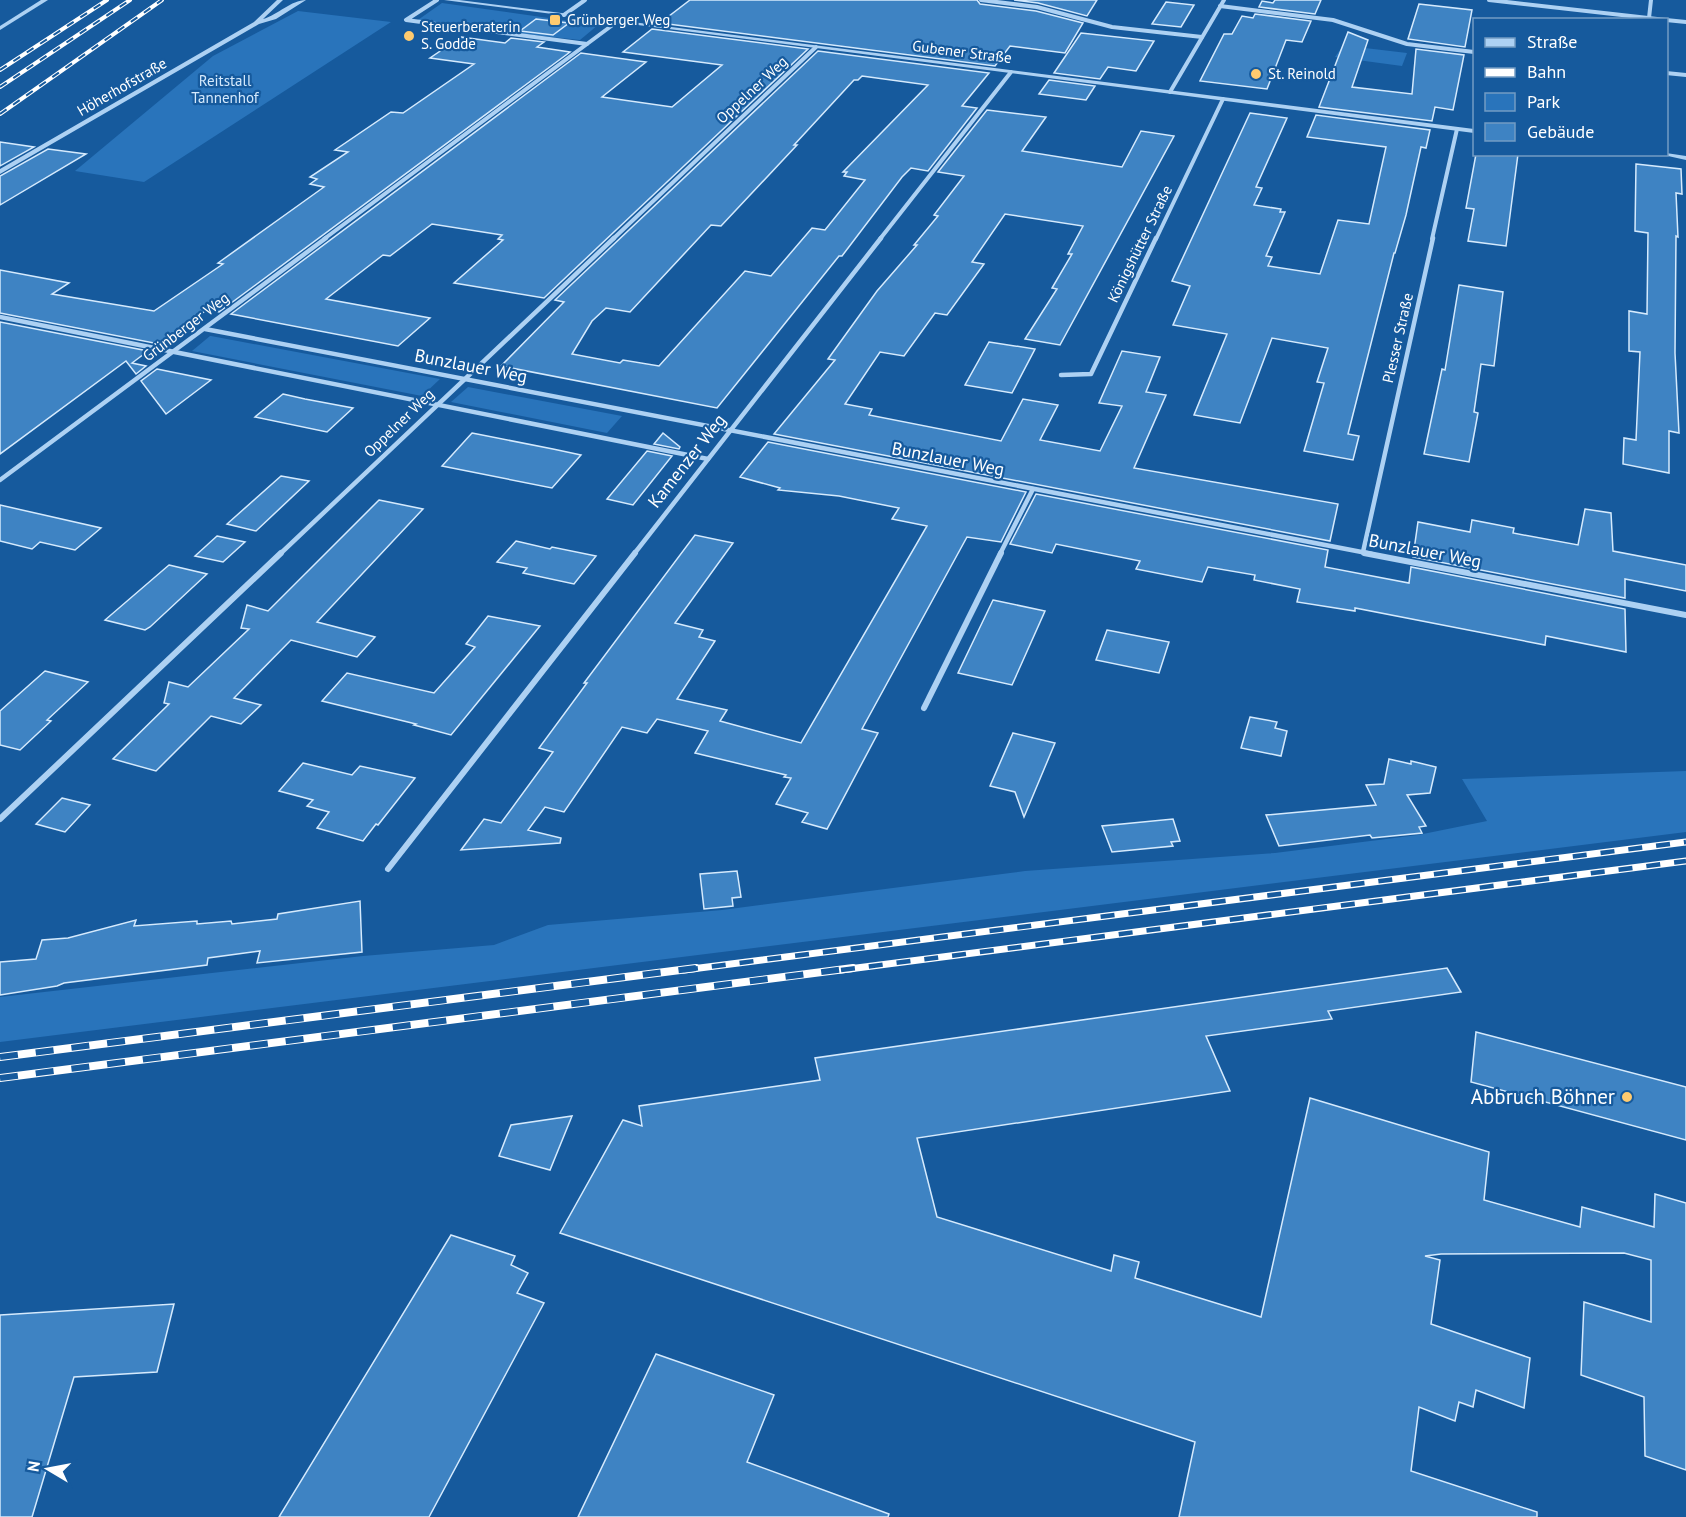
<svg xmlns="http://www.w3.org/2000/svg" width="1686" height="1517" font-family="'PT Sans',sans-serif">
	<style>
		.green { fill: #2974bb }
		.building { fill: #3e83c3; stroke: #d5eafd; stroke-width: 1.5; fill-rule: evenodd }
		.lines { fill: none; stroke-linecap: round; stroke-linejoin: round }
		.minor-far2 { stroke: #add1f3; stroke-width: 4 }
		.minor-far1 { stroke: #add1f3; stroke-width: 4.5 }
		.minor { stroke: #add1f3; stroke-width: 6 }
		.tertiary { fill: #add1f3; fill-rule: evenodd }
		.rail-far2-casing { stroke: #fff; stroke-width: 4 }
		.rail-far1-casing { stroke: #fff; stroke-width: 7 }
		.rail-casing { stroke: #fff; stroke-width: 8 }
		.rail-far2 { stroke: #165a9d; stroke-width: 2; stroke-dasharray: 8; stroke-linecap: butt }
		.rail-far1 { stroke: #165a9d; stroke-width: 4.5; stroke-dasharray: 14; stroke-linecap: butt }
		.rail { stroke: #165a9d; stroke-width: 6; stroke-dasharray: 18; stroke-linecap: butt }
		.poi-dot { fill: #ffcb6f; stroke: #165a9d; stroke-width: 2 }
		.labels { text-anchor: middle; stroke-width: 4.5; stroke-linejoin: round; paint-order: stroke }
		.far-poi-label { font-size: 15px; fill: #fff; stroke: #165a9d; text-anchor: start }
		.far-street-label { font-size: 15px; fill: #fff; stroke: #165a9d }
		.far-park-label { font-size: 15px; fill: #d5eafd; stroke: #165a9d }
		.street-label { font-size: 18px; fill: #fff; stroke: #165a9d }
		.near-poi-label { font-size: 21px; fill: #fff; stroke: #165a9d; text-anchor: end }
	</style>
	<rect width="100%" height="100%" fill="#165a9d"/>
	<g class="green">
		<path d="M442,3L598,25L580,40L415,22Z"/>
		<path d="M298,11L391,22L144,182L75,171L213,56Z"/>
		<path d="M1348,46L1407,53L1402,66L1335,57L1342,47Z"/>
		<path d="M210,336H211L440,379L422,396L192,351Z"/>
		<path d="M468,387L622,416L607,433L451,402Z"/>
		<path d="M1686,771V832L0,1042V997L363,956L494,945L548,925L722,910L1025,871L1275,853L1418,835L1487,821L1462,779Z"/>
	</g>
	<g class="building">
		<path d="M690,0H977L980,4L1036,11L1083,23L1065,53L1010,46L995,66L660,23Z"/>
		<path d="M1014,0H1097L1087,16L1038,3Z"/>
		<path d="M1275,0H1321L1315,14L1259,7L1262,1L1273,3Z"/>
		<path d="M1166,2L1194,5L1181,27L1152,24Z"/>
		<path d="M1419,4L1472,10L1465,47L1408,39Z"/>
		<path d="M1255,14L1311,21L1302,42L1286,40L1267,89L1200,81L1224,34H1232L1242,16L1253,18Z"/>
		<path d="M536,19L569,23L553,35L520,31Z"/>
		<path d="M652,29L808,49L544,298L454,283L503,240L498,239L502,235L432,224L390,256L383,255L326,299L430,318L398,346L231,314L581,53L646,62L602,97L672,107L722,65L623,52Z"/>
		<path d="M1348,32L1368,40L1352,87L1412,94L1416,49L1464,55L1453,110L1435,107L1432,121L1319,107Z"/>
		<path d="M1081,33L1154,41L1136,71L1108,67L1100,79L1054,73Z"/>
		<path d="M461,37L505,43L511,38L544,42L537,47L570,52L219,312L208,309L159,344L0,313V270L69,283L52,294L154,311L223,264L218,263L324,187L310,184L317,179L310,177L348,152L335,150L391,112L403,113L474,64L430,58Z"/>
		<path d="M818,51L989,73L962,106L977,108L928,171L911,168L902,177L842,256H839L717,408L501,366L564,302L555,300ZM862,76L928,85L843,172H847L844,176L865,180L825,230L812,228L771,276L745,271L659,366L623,360L620,363L572,354L592,321L606,308L630,312L711,225L721,226L797,145H794L854,80H858Z"/>
		<path d="M1049,80L1095,86L1086,100L1039,94Z"/>
		<path d="M987,110L1046,117L1022,151L1122,167L1141,131L1174,136L1060,345L1025,339L1057,289L1052,288L1072,254H1068L1083,226L1005,214L972,262L984,264L947,315L935,313L904,356L880,352L845,404L872,409L869,415L1001,441L1023,399L1058,405L1040,440L1100,451L1122,406L1099,403L1122,351L1160,357L1146,392L1166,395L1134,468L1338,504L1330,541L774,434L835,360L828,359L877,291L917,245H914L938,216L934,215L964,176L938,172Z"/>
		<path d="M1250,113L1287,118L1256,187L1262,188L1254,205L1281,209L1280,212H1285L1266,256L1272,257L1268,266L1320,274L1338,220L1369,224L1386,147L1307,137L1316,115L1430,130L1426,148L1421,147L1406,215L1395,253H1394L1348,434L1359,436L1353,460L1304,451L1324,383L1317,382L1328,348L1272,338L1240,423L1194,415L1227,334L1173,325L1190,286L1172,281Z"/>
		<path d="M0,142L34,147L0,166Z"/>
		<path d="M48,149L86,154L0,205V176Z"/>
		<path d="M1476,154H1518L1506,246L1468,241L1474,209L1466,208Z"/>
		<path d="M1636,164L1681,169L1682,194L1676,193L1678,237L1676,236L1675,353L1679,433L1669,431V473L1623,464L1624,438L1636,440L1640,352L1629,351V311L1647,314L1648,233L1635,231Z"/>
		<path d="M1459,285L1503,292L1494,366L1481,364L1474,412L1478,413L1469,462L1424,454L1442,369L1445,370Z"/>
		<path d="M0,322L148,351L132,363L146,366L136,374L126,361L0,454Z"/>
		<path d="M989,342L1035,349L1012,393L965,385Z"/>
		<path d="M157,369L211,380L166,414L141,381Z"/>
		<path d="M283,394L305,399L353,408L327,432L255,417Z"/>
		<path d="M472,433L553,449L581,455L552,488L442,466Z"/>
		<path d="M663,433L680,447L679,449L654,444Z"/>
		<path d="M768,442L1026,492L1001,542L967,537L862,729L878,733L827,829L802,822L808,813L776,804L791,778L784,777L786,775L695,753L708,731L657,719L647,733L622,727L564,812L545,807L528,830L561,838L560,843L461,850L484,819L501,823L553,752L539,748L587,683H584L695,535L733,543L675,623L703,630L699,637L715,641L677,699L727,710L720,721L801,743L927,526L892,519L899,508L839,496L778,490L780,488L740,477Z"/>
		<path d="M647,451L672,456L633,505L607,499Z"/>
		<path d="M281,476L309,481L256,531L227,524Z"/>
		<path d="M1036,494L1328,550L1325,567L1409,583L1411,567L1625,609L1626,652L1546,636L1545,645L1355,608V611L1297,602L1300,589L1254,580L1255,575L1208,567L1202,582L1136,569L1140,561L1056,544L1052,553L1010,544Z"/>
		<path d="M379,500L423,509L317,622L375,637L357,657L291,640L234,698L261,705L241,724L211,716L156,771L113,759L169,704L164,703L169,682L188,687L249,629L241,628L247,605L268,611Z"/>
		<path d="M0,505L101,528L75,550L40,542L32,549L0,541Z"/>
		<path d="M1585,509L1611,513L1613,551L1686,565V591L1625,579V598L1413,557L1418,522L1470,532L1472,520L1514,528L1513,533L1578,545Z"/>
		<path d="M217,536L245,542L223,562L195,556Z"/>
		<path d="M516,541L550,549L552,547L596,556L574,584L523,573L527,568L497,562Z"/>
		<path d="M169,565L207,574L150,627L145,630L105,620Z"/>
		<path d="M993,600L1045,611L1012,685L958,673Z"/>
		<path d="M488,616L540,626L451,735L414,725L416,724L322,701L347,673L434,693L475,647L466,644Z"/>
		<path d="M1107,630L1169,642L1159,673L1096,660Z"/>
		<path d="M45,671L88,682L47,720L51,721L20,750L0,745V711Z"/>
		<path d="M1250,717L1277,722L1275,728L1287,731L1281,756L1241,748Z"/>
		<path d="M1013,733L1055,743L1024,817L1015,792L990,786Z"/>
		<path d="M1389,759L1411,764V761L1436,767L1430,793L1407,795L1426,826L1419,827L1422,833L1372,838L1370,835L1279,846L1266,815L1376,805L1366,785L1384,784Z"/>
		<path d="M303,763L352,775L360,766L415,778L378,825L376,824L363,841L317,828L329,812L307,806L313,800L279,791Z"/>
		<path d="M62,798L90,805L65,832L36,824Z"/>
		<path d="M1173,819L1180,841L1171,842L1173,846L1112,852L1102,826Z"/>
		<path d="M737,871L741,897L732,898L733,906L704,909L700,874Z"/>
		<path d="M360,901L362,952L257,963L260,951L208,958L207,965L64,983L57,986L0,995V962L36,959L42,940L68,938L136,920L134,926L197,921V924L231,921L232,924L277,919L278,914Z"/>
		<path d="M1447,968L1461,992L1328,1011L1332,1019L1206,1036L1230,1091L917,1138L937,1217L1111,1271L1114,1255L1139,1262L1135,1278L1261,1317L1310,1098L1489,1152L1484,1200L1580,1227L1582,1207L1654,1227L1655,1194L1686,1203V1470L1645,1456L1644,1397L1581,1375L1584,1302L1651,1322V1260L1624,1253L1441,1254L1425,1256L1440,1260L1431,1324L1530,1358L1524,1408L1476,1390L1473,1407L1459,1402L1455,1421L1419,1407L1411,1471L1537,1512V1517H1179L1195,1442L560,1233L623,1120L642,1126L639,1106L820,1080L815,1058Z"/>
		<path d="M1476,1032L1686,1087V1140L1471,1082Z"/>
		<path d="M572,1116L550,1170L499,1156L511,1125Z"/>
		<path d="M451,1235L515,1256L511,1265L528,1273L517,1293L544,1303L429,1517H279Z"/>
		<path d="M174,1304L157,1372L74,1377L32,1517H0V1315Z"/>
		<path d="M656,1354L774,1395L747,1462L889,1514L888,1517H578Z"/>
	</g>
	<g class="lines">
		<g class="minor-far2">
			<path d="M437,0L406,20L587,44"/>
			<path d="M981,0L1037,7L1112,27L1202,37"/>
			<path d="M1489,0L1666,20"/>
			<path d="M1220,6L1333,20L1407,44L1474,52"/>
			<path d="M564,15L585,0"/>
			<path d="M1649,18L1651,0"/>
			<path d="M1666,20L1686,22"/>
			<path d="M1666,73L1686,75"/>
			<path d="M1170,92L1224,0"/>
			<path d="M324,239L618,21"/>
			<path d="M613,239L816,47"/>
			<path d="M880,239L1011,72"/>
			<path d="M1156,239L1223,99"/>
			<path d="M1432,239L1457,129"/>
		</g>
		<g class="minor-far1">
			<path d="M0,317L708,459"/>
			<path d="M205,329L1372,554"/>
			<path d="M1061,375L1091,374L1156,238"/>
			<path d="M0,480L326,238"/>
			<path d="M1363,552L1433,238"/>
			<path d="M280,554L614,238"/>
			<path d="M634,554L881,238"/>
			<path d="M1000,554L1033,489"/>
		</g>
		<g class="minor">
			<path d="M1364,553L1686,615"/>
			<path d="M924,708L1001,553"/>
			<path d="M0,819L281,553"/>
			<path d="M388,869L635,553"/>
		</g>
		<g class="tertiary">
			<path d="M41,0H48L0,30V26Z"/>
			<path d="M277,0H283L263,19C278,15 291,0 306,0L276,19L259,24L0,174V169L254,22Z"/>
			<path d="M444,0H459L1474,129V133Z"/>
			<path d="M1666,153L1686,156V160L1659,154H1666Z"/>
		</g>
		<g class="rail-far2-casing">
			<g id="rail-far2">
				<path d="M0,70L107,0"/>
				<path d="M0,87L130,0"/>
				<path d="M0,114L162,0"/>
			</g>
		</g>
		<g class="rail-far1-casing">
			<g id="rail-far1">
				<path d="M684,970L1686,842"/>
				<path d="M841,970L1686,861"/>
			</g>
		</g>
		<g class="rail-casing">
			<g id="rail">
				<path d="M0,1057L696,968"/>
				<path d="M0,1078L853,968"/>
			</g>
		</g>
		<use href="#rail-far2" class="rail-far2"/>
		<use href="#rail-far1" class="rail-far1"/>
		<use href="#rail" class="rail"/>
	</g>
	<g class="poi-dot">
		<rect x="549" y="14" width="12" height="12" rx="3"/>
		<circle cx="409" cy="36" r="6"/>
		<circle cx="1256" cy="74" r="6"/>
		<circle cx="1627" cy="1097" r="6"/>
	</g>
	<g class="labels">
		<g class="far-poi-label">
			<text x="567" y="25">Grünberger Weg</text>
			<text x="421" y="32">Steuerberaterin<tspan x="421" dy="17">S. Godde</tspan></text>
			<text x="1268" y="79">St. Reinold</text>
		</g>
		<g class="far-street-label">
			<text transform="translate(962 52) rotate(7)" y="5">Gubener Straße</text>
			<text transform="translate(122 87) rotate(-30)" y="5">Höherhofstraße</text>
			<text transform="translate(752 90) rotate(-43)" y="5">Oppelner Weg</text>
			<text transform="translate(1140 244) rotate(-64)" y="5">Königshütter Straße</text>
			<text transform="translate(186 327) rotate(-37)" y="5">Grünberger Weg</text>
			<text transform="translate(1398 338) rotate(-77)" y="5">Plesser Straße</text>
			<text transform="translate(399 423) rotate(-44)" y="5">Oppelner Weg</text>
		</g>
		<g class="far-park-label">
			<text x="225" y="86">Reitstall<tspan x="225" dy="17">Tannenhof</tspan></text>
		</g>
		<g class="street-label">
			<text transform="translate(471 366) rotate(11)" y="6">Bunzlauer Weg</text>
			<text transform="translate(948 459) rotate(11)" y="6">Bunzlauer Weg</text>
			<text transform="translate(687 461) rotate(-52)" y="6">Kamenzer Weg</text>
			<text transform="translate(1425 551) rotate(11)" y="6">Bunzlauer Weg</text>
		</g>
		<g class="near-poi-label">
			<text x="1615" y="1104">Abbruch Böhner</text>
		</g>
	</g>
	<rect x="1473" y="18" width="195" height="138" fill="#165a9d" stroke="#739cc4" stroke-width="1.5"/>
	<rect x="1485" y="38" width="30" height="9" fill="#add1f3" stroke="#739cc4" stroke-width="1.5"/>
	<text x="1527" y="48" font-size="18" fill="#ffffff">Straße</text>
	<rect x="1485" y="68" width="30" height="9" fill="#ffffff" stroke="#739cc4" stroke-width="1.5"/>
	<text x="1527" y="78" font-size="18" fill="#ffffff">Bahn</text>
	<rect x="1485" y="93" width="30" height="18" fill="#2974bb" stroke="#739cc4" stroke-width="1.5"/>
	<text x="1527" y="108" font-size="18" fill="#ffffff">Park</text>
	<rect x="1485" y="123" width="30" height="18" fill="#3e83c3" stroke="#739cc4" stroke-width="1.5"/>
	<text x="1527" y="138" font-size="18" fill="#ffffff">Gebäude</text>
	<g transform="translate(48 1469) rotate(280)" stroke="#165a9d" stroke-width="4.5" paint-order="stroke">
	<path d="M0-4.5L10 22L0 15L-10 22Z" fill="#ffffff"/>
	<text y="-9" font-size="16" font-weight="bold" text-anchor="middle" fill="#ffffff">N</text>
	</g>
</svg>
